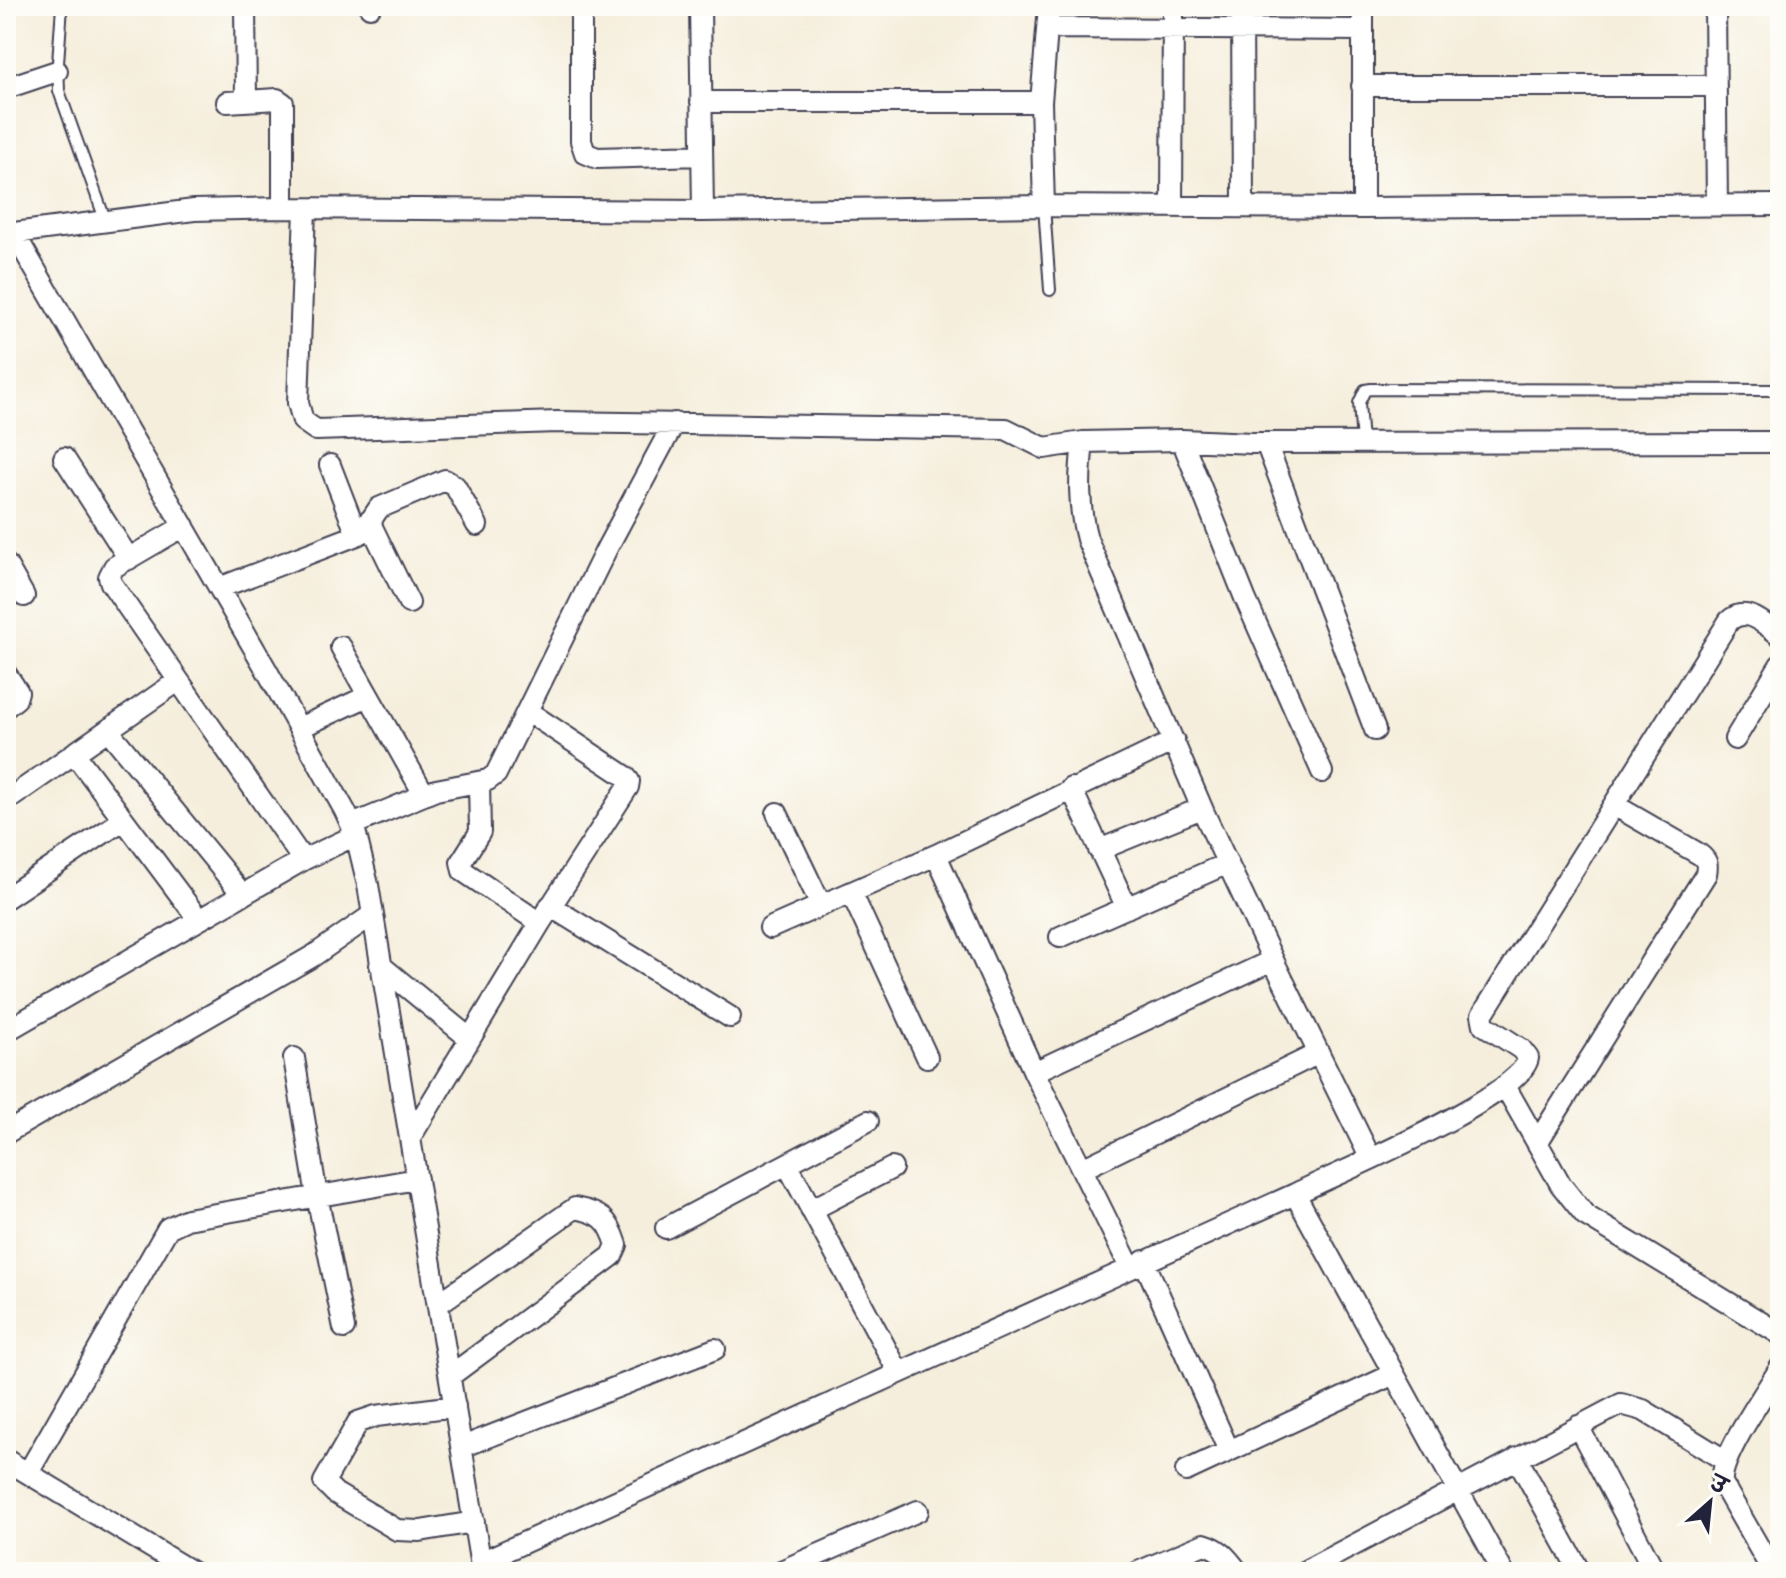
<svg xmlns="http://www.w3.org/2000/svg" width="1786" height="1578" font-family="'Indie Flower','Playpen Sans Deva',sans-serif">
  <rect width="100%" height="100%" fill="#fdfcf7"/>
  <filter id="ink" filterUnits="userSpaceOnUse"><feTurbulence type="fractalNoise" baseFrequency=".0125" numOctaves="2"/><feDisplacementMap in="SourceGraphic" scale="16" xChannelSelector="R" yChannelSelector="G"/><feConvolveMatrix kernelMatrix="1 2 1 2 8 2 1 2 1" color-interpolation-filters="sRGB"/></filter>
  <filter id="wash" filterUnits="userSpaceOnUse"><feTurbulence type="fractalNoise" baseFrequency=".006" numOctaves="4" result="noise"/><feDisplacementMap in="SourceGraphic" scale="32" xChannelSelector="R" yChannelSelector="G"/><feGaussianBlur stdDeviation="1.8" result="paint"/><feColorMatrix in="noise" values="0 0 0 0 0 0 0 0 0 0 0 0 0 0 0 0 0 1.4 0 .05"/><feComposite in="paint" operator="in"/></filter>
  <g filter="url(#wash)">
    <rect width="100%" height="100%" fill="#f5eedc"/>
  </g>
  <g filter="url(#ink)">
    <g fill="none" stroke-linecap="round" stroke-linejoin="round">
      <g stroke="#424153" stroke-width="14">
        <path id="lane" d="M62 6 58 63 59 91 106 222
          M1044 206 1050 290
          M1362 443 1359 403 1365 390 1371 389 1780 390"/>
      </g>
      <g stroke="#424153" stroke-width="24">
        <path id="street" d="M245 6 246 101
          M370 6V7
          M581 6V141L585 153 597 158 702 155
          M700 6 703 211
          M1242 6 1243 207
          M1363 6V208
          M1715 6 1717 205
          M1049 28 1362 30
          M1362 86H1716
          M6 88 57 71
          M227 102 277 99 283 103V208
          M701 102H1041
          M1044 206 1363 208 1780 205
          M1172 207 1173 6
          M305 209 298 403 303 421 316 430 557 422 1006 429 1044 448 1083 442 1182 440 1253 443 1780 442
          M1182 440 1245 598 1322 772
          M1083 442C1079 476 1078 506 1087 539L1204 813 1273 960 1370 1157
          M1266 443 1375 730
          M64 458 129 559
          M330 465 357 535
          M369 521 409 603
          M184 526 114 567 109 577 111 583 303 860
          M6 564 24 596
          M219 588 357 535 363 532 379 508 445 480 455 486 477 525
          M341 647 424 794
          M6 674 18 692 16 699 6 707
          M299 728 368 696
          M108 730 243 895
          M1735 739 1780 665
          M74 753 199 920
          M479 783 480 832 461 862 463 871 540 923
          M1071 788 1127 908
          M6 801 178 681
          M777 813 821 905
          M352 825 436 790 488 780 496 774 607 548 674 423
          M1099 850 1202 808
          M936 855 1034 1072 1130 1267
          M851 892 927 1057
          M6 898 123 820
          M550 906 730 1017
          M770 928 936 855 1174 741
          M1060 937 1228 863
          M380 965 469 1038
          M6 1031 303 860 356 835
          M294 1058 317 1196 344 1328
          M1034 1072 1273 960
          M1505 1086 1561 1185 1585 1215 1780 1334
          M6 1133 313 956 372 915
          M410 1138 540 923 628 787 629 781 625 776 527 711
          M1537 1143 1706 874C1708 864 1707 860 1699 854L1614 805
          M787 1164 899 1373
          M1082 1169 1319 1053
          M1295 1194 1503 1572
          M811 1210 892 1168
          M666 1228 868 1121
          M1144 1261 1229 1451
          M438 1304 575 1208C601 1213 609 1219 617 1245L612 1256 450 1376
          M455 1406 376 1416 358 1422 324 1482 335 1493 397 1530 420 1531 474 1522
          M1578 1426 1655 1572
          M462 1447 715 1349
          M1517 1458 1580 1572
          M6 1460 192 1572
          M1186 1471 1394 1374
          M28 1473 168 1228 187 1219 417 1179
          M481 1562 1295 1194C1335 1174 1522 1097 1528 1058L1521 1049 1484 1025 1482 1015 1729 621C1746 605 1764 624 1780 635
          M482 1572 368 885 356 835 345 811 266 669 14 233 194 210 283 208 703 211 1044 206 1041 102 1049 6
          M779 1572 918 1511
          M1138 1572 1204 1544C1221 1549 1228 1559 1238 1572
          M1303 1572 1621 1404 1643 1410 1726 1461
          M1773 1572 1722 1483C1719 1458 1766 1392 1780 1368"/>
      </g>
      <use href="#lane" stroke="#fff" stroke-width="10"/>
      <use href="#street" stroke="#fff" stroke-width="20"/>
    </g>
  </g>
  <rect width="1786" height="1578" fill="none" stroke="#fdfcf7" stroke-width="32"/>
  <g transform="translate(1710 1502) rotate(27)" stroke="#fdfcf7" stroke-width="6" paint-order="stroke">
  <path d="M0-6L14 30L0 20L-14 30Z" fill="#22223b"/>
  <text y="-12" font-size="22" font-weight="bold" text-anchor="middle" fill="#22223b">उ</text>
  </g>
</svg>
